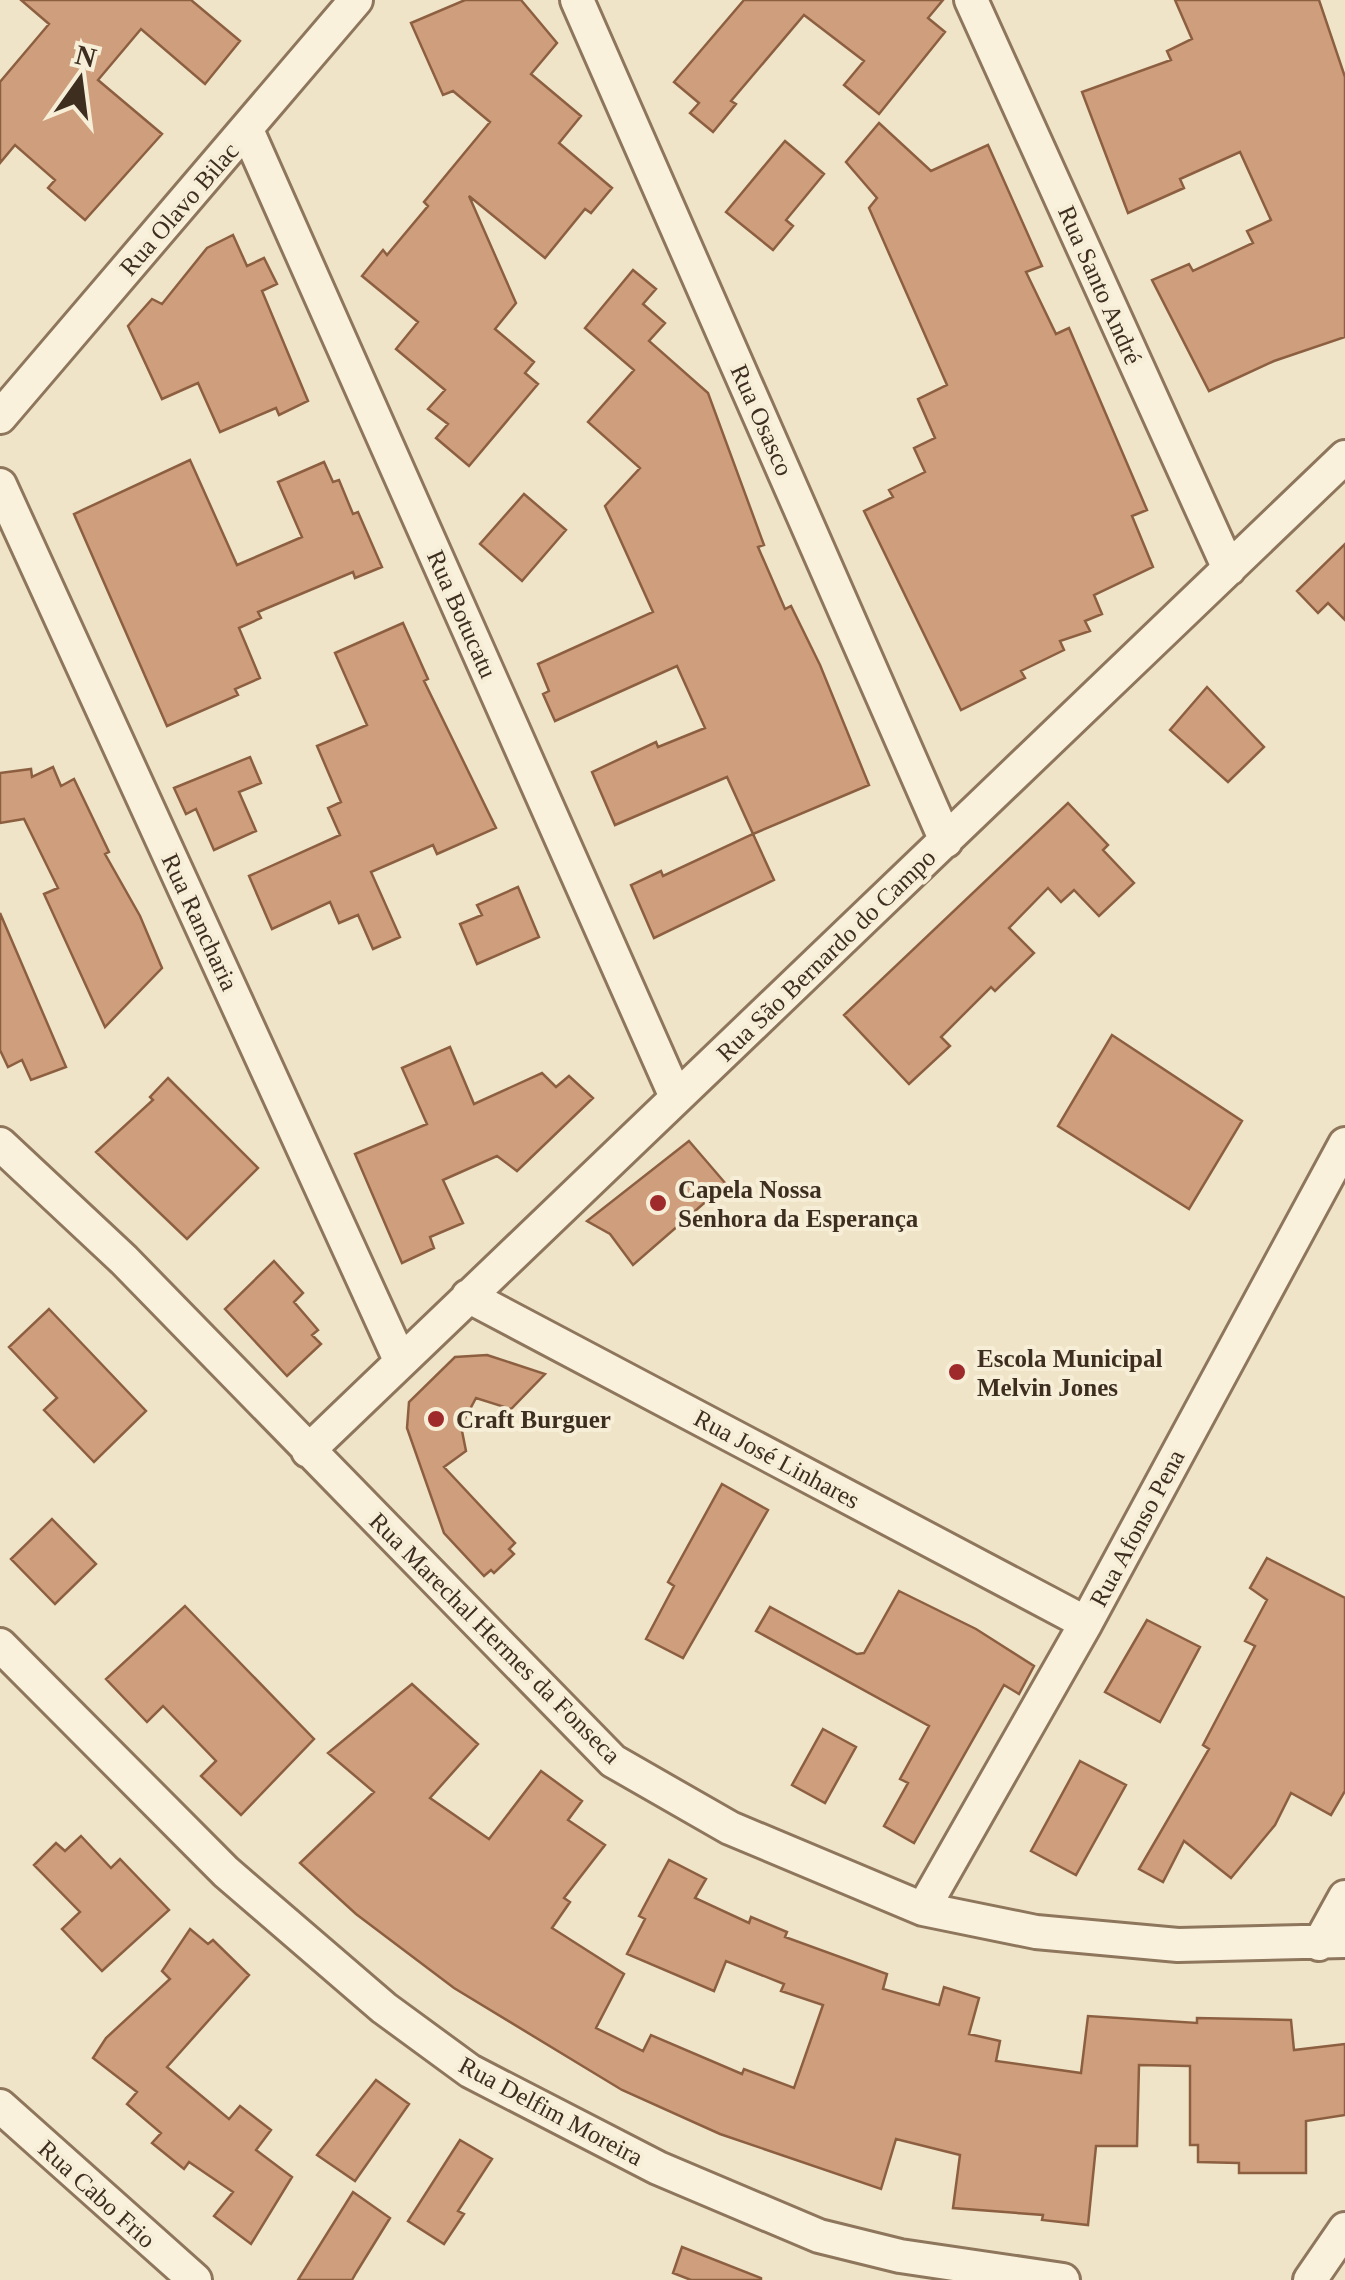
<svg xmlns="http://www.w3.org/2000/svg" width="1345" height="2280" font-family="'Times New Roman',serif">
  <rect width="100%" height="100%" fill="#f0e4c8"/>
  <path fill="#cf9f7d" stroke="#8d5f41" stroke-width="2.5" d="M21 0H191L240 41 205 84 141 29 98 80 162 134 85 220 48 188 55 180 15 145 0 163V82L49 24Z
    M465 0H521L557 43 531 74 581 116 559 143 612 188 591 213 585 209 545 258 469 196 516 303 495 329 534 362 525 373 538 384 469 466 436 438 448 424 428 409 445 390 396 349 418 322 362 276 383 250 387 255 428 206 424 202 490 122 453 91 443 95 411 23Z
    M744 0H943L928 18 945 32 879 114 844 85 864 61 804 15 731 101 736 104 713 132 690 113 699 103 674 82Z
    M1175 0H1319L1345 77V337L1274 361 1209 391 1152 280 1189 264 1193 271 1253 243 1247 231 1271 220 1240 152 1180 179 1184 188 1128 213 1082 92 1171 60 1167 51 1192 39Z
    M879 123 931 171 988 145 1042 266 1026 272 1056 334 1069 328 1147 510 1132 516 1153 567 1094 595 1102 614 1085 621 1090 631 1060 641 1064 650 1021 671 1025 678 961 710 864 511 893 497 889 490 925 472 914 448 935 438 918 399 947 385 869 208 877 198 846 162Z
    M785 141 824 174 786 220 793 226 773 250 726 212Z
    M233 235 247 266 264 258 277 284 262 291 308 401 279 415 276 408 220 432 198 383 162 399 128 326 152 299 162 304 207 248Z
    M633 270 656 289 643 304 665 323 649 341 708 393 764 545 758 547 785 609 791 606 820 665 869 785 753 834 774 880 654 938 631 885 661 871 663 876 753 834 727 777 615 825 592 772 656 742 658 747 705 728 677 666 555 721 543 694 549 691 538 664 653 612 605 506 640 468 588 422 634 370 585 328Z
    M190 460 237 565 302 537 278 482 324 462 333 482 339 480 353 514 358 512 382 567 355 578 353 572 258 612 261 618 239 628 260 678 235 689 238 695 167 726 74 514Z
    M524 494 566 530 522 581 480 544Z
    M1345 544V620L1328 603 1318 613 1297 591Z
    M403 623 428 679 424 681 496 828 437 854 433 845 371 872 400 937 373 949 358 915 339 923 330 902 272 929 249 876 340 835 328 808 341 802 317 746 367 725 335 653Z
    M1207 687 1264 747 1228 782 1170 730Z
    M250 757 261 783 239 792 256 831 214 850 196 809 186 814 174 788Z
    M53 767 61 786 74 779 109 852 105 854 140 916 162 968 105 1027 44 894 58 888 24 819 0 823V773L31 769 32 777Z
    M1068 803 1108 845 1103 850 1134 883 1099 916 1074 890 1061 902 1048 888 1009 928 1034 953 995 991 991 987 941 1037 950 1046 909 1084 844 1015Z
    M518 887 539 937 477 964 460 924 482 915 477 905Z
    M0 913 66 1067 31 1080 22 1060 8 1067 0 1050Z
    M1112 1035 1242 1121 1189 1209 1058 1126Z
    M450 1047 474 1104 542 1073 556 1087 569 1076 593 1098 517 1171 497 1156 443 1180 463 1223 430 1237 434 1248 402 1263 355 1154 427 1124 402 1068Z
    M168 1078 258 1168 187 1239 96 1152 153 1100 150 1097Z
    M689 1141 726 1184 633 1265 610 1234 587 1221Z
    M274 1261 303 1293 294 1302 318 1330 312 1335 321 1344 287 1376 225 1309Z
    M49 1309 146 1411 94 1462 44 1410 57 1398 9 1347Z
    M487 1355 545 1374 511 1409 476 1398 461 1426 466 1451 444 1467 515 1543 509 1549 514 1554 494 1573 491 1570 484 1576 444 1533 407 1428 409 1402 455 1357Z
    M722 1484 768 1510 683 1658 646 1639 674 1586 668 1582Z
    M52 1519 96 1564 55 1604 11 1559Z
    M1267 1558 1345 1598V1791L1331 1815 1291 1793 1275 1825 1231 1878 1184 1841 1163 1882 1139 1869 1209 1749 1203 1745 1255 1646 1245 1641 1267 1600 1250 1588Z
    M899 1591 976 1629 1034 1666 1019 1694 1004 1685 914 1843 884 1826 908 1783 900 1779 929 1726 756 1631 770 1607 857 1654 864 1653Z
    M185 1606 314 1739 241 1815 201 1776 216 1761 163 1706 147 1722 106 1679Z
    M1147 1620 1200 1647 1160 1722 1105 1692Z
    M412 1684 478 1744 430 1798 489 1839 541 1771 582 1801 568 1820 605 1845 564 1898 570 1902 552 1928 624 1974 596 2028 643 2051 651 2035 742 2074 744 2069 794 2088 823 2005 781 1991 784 1984 726 1961 714 1991 627 1954 645 1919 639 1916 669 1860 706 1879 695 1898 749 1923 751 1917 787 1932 785 1937 887 1974 883 1989 939 2005 944 1987 979 1998 969 2034 1000 2041 996 2061 1081 2073 1088 2016 1197 2023V2018L1291 2020 1294 2050 1345 2044V2115L1306 2121V2173H1239V2163L1198 2162V2145H1190V2066L1139 2065 1137 2146H1096L1088 2225 1042 2220 1043 2215 953 2208 960 2155 896 2139 881 2189 720 2134 622 2090 454 1988 356 1914 300 1863 374 1792 328 1753Z
    M823 1729 856 1747 825 1803 792 1785Z
    M1080 1761 1126 1785 1076 1875 1031 1851Z
    M81 1836 111 1868 120 1859 169 1910 102 1971 62 1929 80 1912 34 1865 56 1843 65 1851Z
    M190 1929 208 1944 213 1940 249 1975 167 2067 229 2119 240 2106 271 2130 256 2150 292 2177 251 2244 214 2216 233 2192 189 2162 184 2169 152 2143 161 2133 127 2104 137 2092 93 2058 106 2038 170 1979 162 1971Z
    M376 2080 409 2104 355 2181 317 2155Z
    M460 2140 492 2159 458 2211 464 2214 444 2244 408 2221Z
    M353 2192 390 2218 356 2273 352 2280H298Z
    M682 2247 761 2278V2280H691L673 2273Z"/>
  <g fill="none" stroke-linecap="round" stroke-linejoin="round">
    <g stroke="#8d765c" stroke-width="38">
      <path id="minor" d="M577 0 946 841
        M971 0 1229 569
        M247 130 676 1097
        M0 417 356 0
        M0 485 400 1360
        M0 1144 124 1260 613 1761 730 1828 923 1909 1036 1932 1178 1945 1345 1941
        M468 1296 1086 1623
        M308 1451 1345 457
        M0 1645 226 1872 384 2008 470 2071 658 2168 819 2236 900 2256 1063 2280
        M923 1909 1086 1623 1345 1144
        M1319 1944 1345 1897
        M0 2106 195 2280
        M1310 2280 1345 2229"/>
    </g>
    <use href="#minor" stroke="#faf1dc" stroke-width="32"/>
  </g>
  <g fill="#9e2a2b" stroke="#f7eed8" stroke-width="4">
    <circle cx="658" cy="1203" r="10"/>
    <circle cx="957" cy="1372" r="10"/>
    <circle cx="436" cy="1419" r="10"/>
  </g>
  <g text-anchor="middle" dominant-baseline="central" stroke-width="8" stroke-linejoin="round" paint-order="stroke">
    <g font-size="25" fill="#3d2e20" stroke="#f7eed8">
      <text transform="translate(179 209) rotate(-49)">Rua Olavo Bilac</text>
      <text transform="translate(1100 285) rotate(66)">Rua Santo André</text>
      <text transform="translate(762 420) rotate(66)">Rua Osasco</text>
      <text transform="translate(462 614) rotate(66)">Rua Botucatu</text>
      <text transform="translate(200 922) rotate(65)">Rua Rancharia</text>
      <text transform="translate(826 955) rotate(-44)">Rua São Bernardo do Campo</text>
      <text transform="translate(777 1459) rotate(28)">Rua José Linhares</text>
      <text transform="translate(1137 1528) rotate(-62)">Rua Afonso Pena</text>
      <text transform="translate(495 1638) rotate(45)">Rua Marechal Hermes da Fonseca</text>
      <text transform="translate(551 2111) rotate(28)">Rua Delfim Moreira</text>
      <text transform="translate(97 2194) rotate(42)">Rua Cabo Frio</text>
    </g>
    <g font-size="25" font-weight="bold" fill="#3d2e20" stroke="#f7eed8" text-anchor="start">
      <text x="678" y="1189">Capela Nossa<tspan x="678" dy="29">Senhora da Esperança</tspan></text>
      <text x="977" y="1358">Escola Municipal<tspan x="977" dy="29">Melvin Jones</tspan></text>
      <text x="456" y="1419">Craft Burguer</text>
    </g>
  </g>
  <g transform="translate(80 80) rotate(14)" stroke="#f7eed8" stroke-width="8" paint-order="stroke">
  <path d="M0-8L18 38L0 25L-18 38Z" fill="#3d2e20"/>
  <text y="-15" font-size="28" font-weight="bold" text-anchor="middle" fill="#3d2e20">N</text>
  </g>
</svg>
